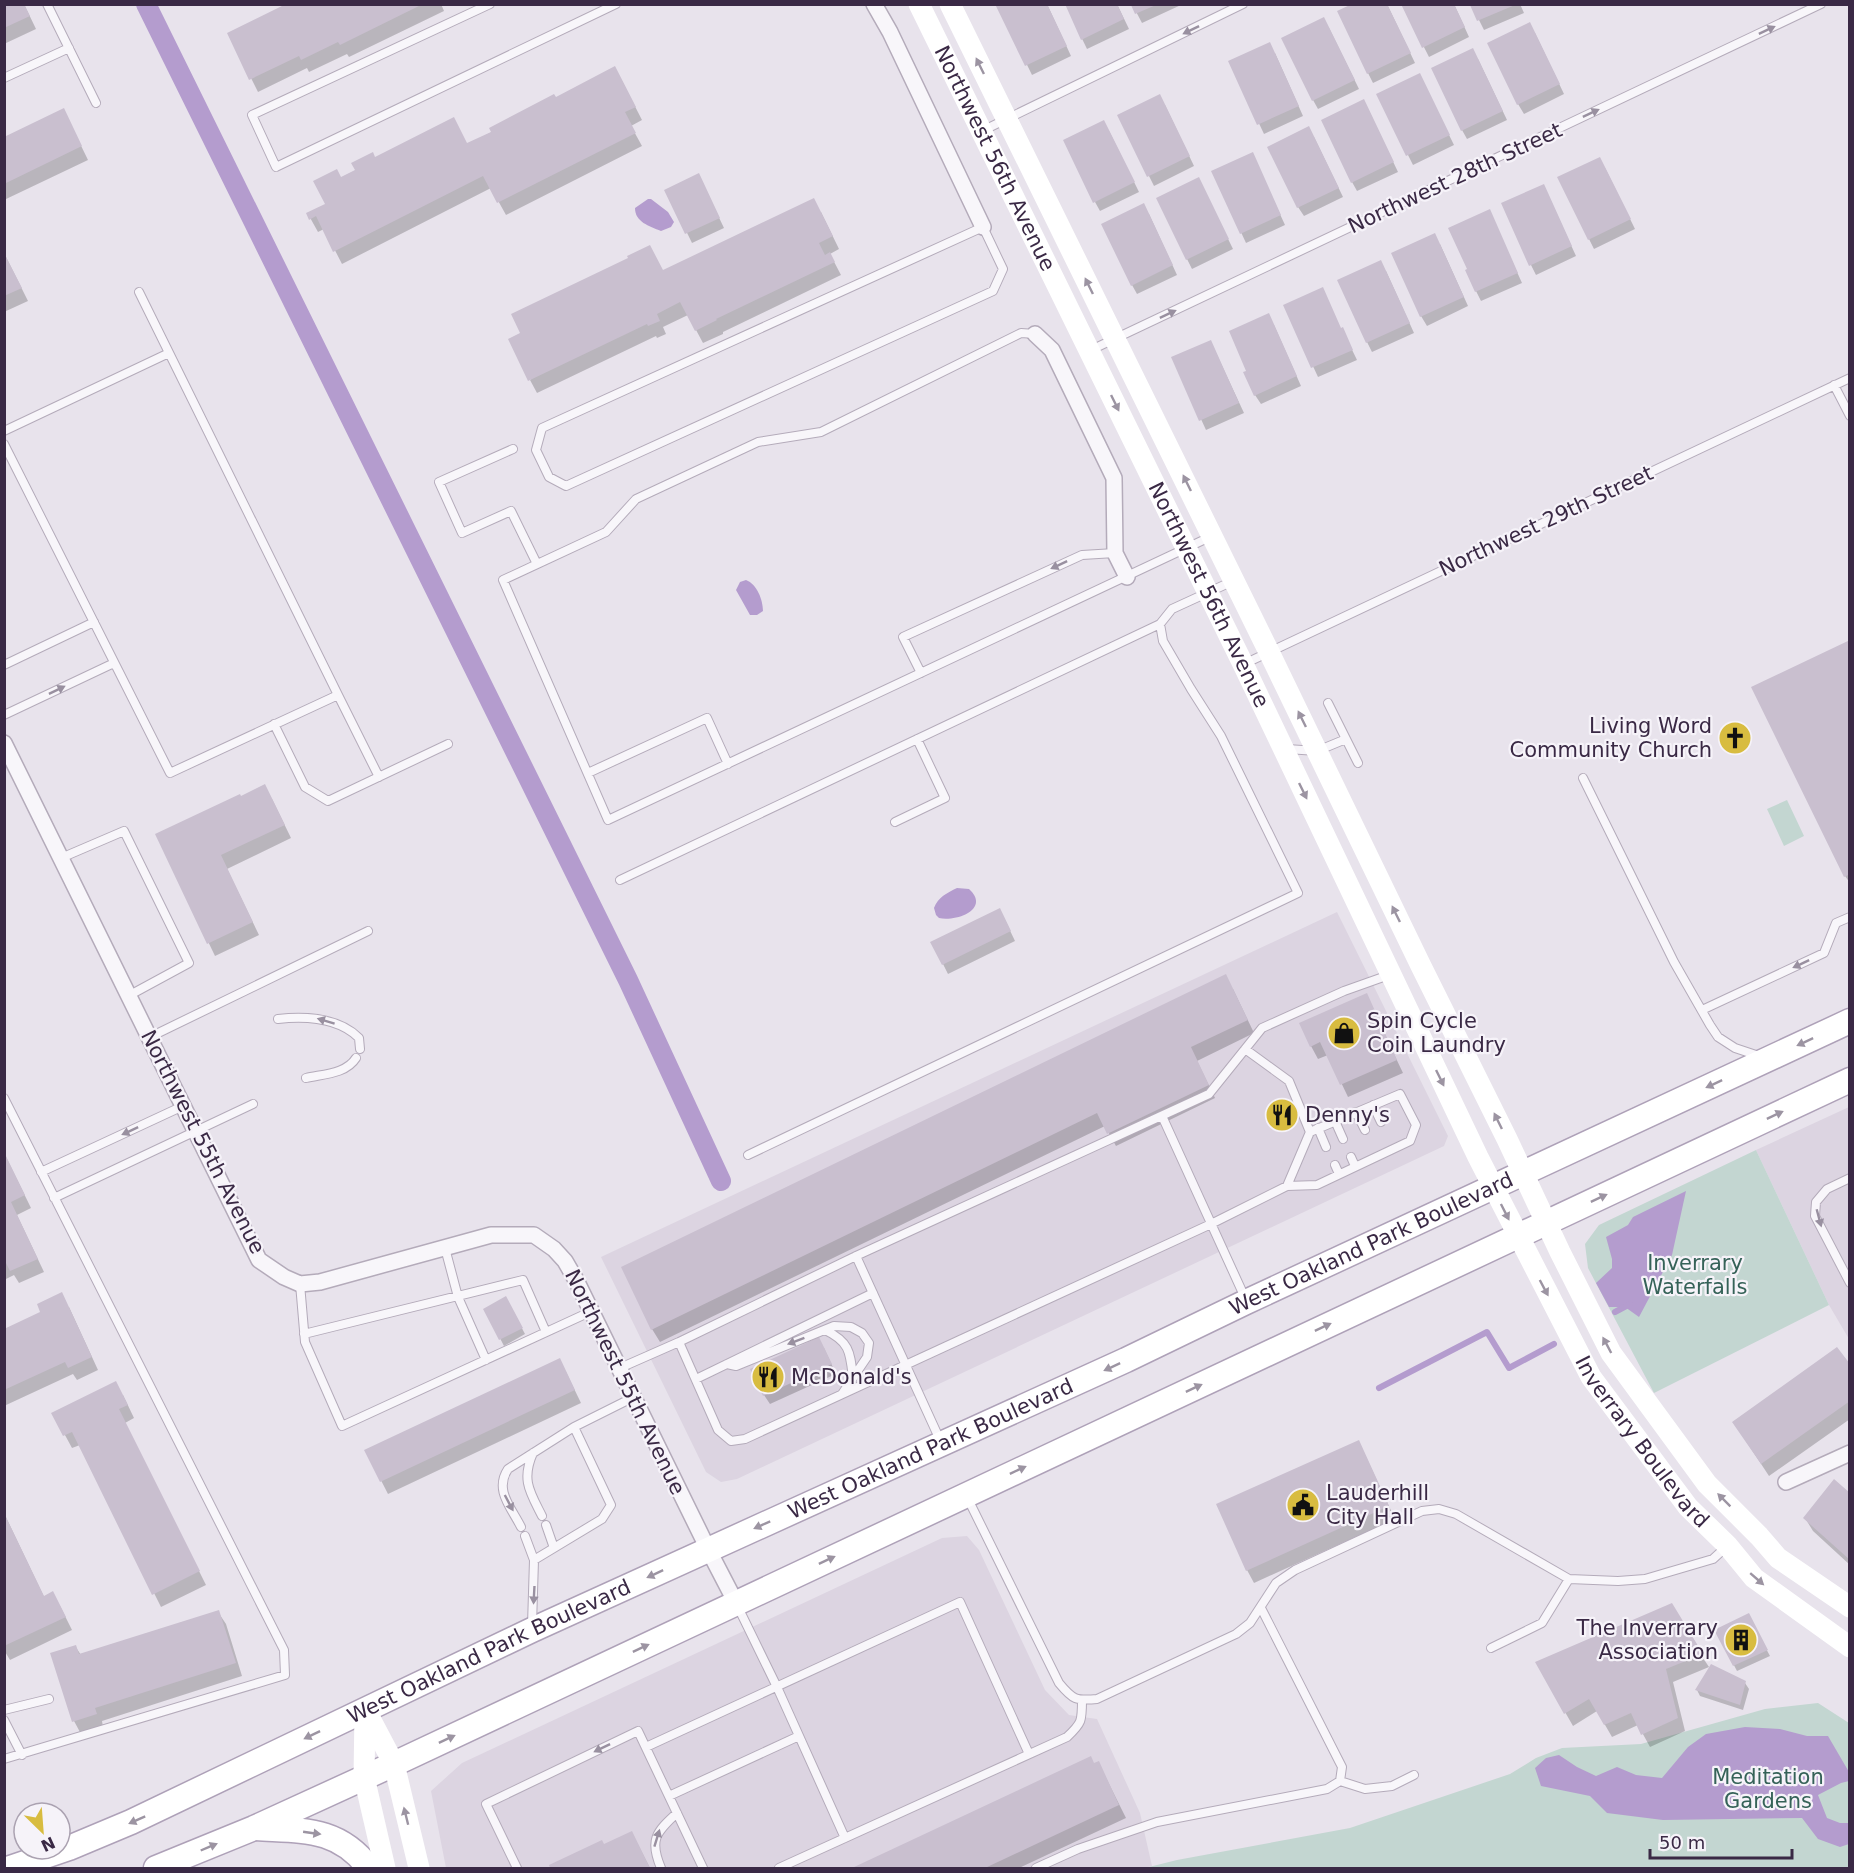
<svg xmlns="http://www.w3.org/2000/svg" width="1854" height="1873" font-family="'DejaVu Sans',sans-serif">
  <rect width="100%" height="100%" fill="#e8e3ec"/>
  <path fill="#dcd4e1" d="M1337 912 1448 1136 1444 1146 737 1479 721 1482 706 1472 601 1257Z
    M1849 1107V1339L1829 1305 1756 1150Z
    M967 1536 979 1550 1045 1690 1069 1715 1097 1719 1140 1813 1152 1866 1145 1868H446L431 1791 462 1763 942 1538Z"/>
  <path fill="#c3d6d1" d="M1787 800 1804 836 1784 846 1767 809Z
    M1756 1150 1829 1305 1654 1393 1588 1268 1585 1244 1599 1225Z
    M1818 1703 1849 1723V1868H1145L1177 1860 1350 1828 1510 1774 1536 1758 1562 1748 1641 1744 1765 1709Z"/>
  <path fill="#b49cce" d="M648 199H651L668 212 674 222 671 227 661 231C649 226 635 222 635 208Z
    M746 580C757 584 763 600 763 611L757 615H750L736 590 740 582Z
    M957 888 969 889C991 909 956 922 939 918L936 915 934 908C938 897 947 893 957 888Z
    M1686 1191 1672 1255 1639 1317 1625 1307H1609L1596 1283 1612 1268V1259L1606 1237 1628 1225 1633 1217Z
    M1745 1727 1780 1729 1807 1736H1828L1849 1772V1781L1841 1783 1818 1795 1827 1818 1840 1823H1849V1844L1840 1847 1818 1839 1802 1818 1663 1820 1607 1813 1590 1796 1541 1786 1535 1768 1546 1758 1559 1755 1577 1767 1596 1776 1617 1767 1636 1775 1662 1778 1688 1747 1706 1734Z"/>
  <path fill="#0003" d="M4 4H24L36 29 4 44Z
    M290 4H441L444 11 349 57 347 54 309 72 307 68 258 92 229 34Z
    M997 4H1047L1071 56 1032 75Z
    M1117 4 1129 29 1087 49 1072 18Z
    M1132 4H1181V5L1142 23Z
    M1387 4 1415 63 1373 83 1368 73Z
    M1402 4H1454L1469 37 1429 57Z
    M1471 4H1520L1524 13 1484 30Z
    M1329 28 1359 89 1318 109 1313 100Z
    M1535 33 1564 94 1524 114 1518 104Z
    M1275 53 1303 116 1264 134 1230 62Z
    M1478 59 1507 120 1467 139 1462 130Z
    M622 81 642 120 631 126 642 146 506 215 491 188 342 264 324 229 318 232 308 214 327 204 341 179 375 159 467 145 555 99Z
    M1424 84 1454 145 1413 165 1378 95Z
    M1165 105 1194 166 1154 186 1119 116Z
    M1369 111 1398 172 1357 191 1352 182Z
    M70 123 88 160 4 200V139Z
    M1109 131 1139 192 1100 211 1095 202Z
    M1314 137 1343 197 1304 216 1298 207Z
    M1257 164 1285 225 1246 243 1213 172Z
    M1605 168 1635 229 1594 249 1589 239Z
    M703 184 724 228 692 243 666 190Z
    M1544 186 1576 256 1536 275 1531 265Z
    M1203 188 1233 249 1192 269 1187 259Z
    M821 212 839 249 830 254 841 275 723 332V334L703 343 688 315 663 327 666 334 657 338 656 336 537 393 530 380 663 272Z
    M1149 214 1177 275 1137 294 1132 285Z
    M1494 221 1522 283 1481 301 1476 291Z
    M1440 244 1468 306 1427 326 1421 316Z
    M4 253 28 301 4 312Z
    M1386 271 1414 333 1372 352 1367 342Z
    M1285 306 1342 329 1357 360 1318 377Z
    M1274 325 1301 386 1261 404 1255 395Z
    M1211 342 1244 413 1206 430 1173 358Z
    M1850 641V883L1845 876Z
    M241 798 272 799 291 838 227 869 259 935 215 956 157 835Z
    M1005 920 1015 941 948 974 943 964Z
    M1233 989 1254 1033 1197 1061 1215 1098 1116 1146 1105 1126 660 1342 652 1329Z
    M1366 995 1403 1073 1348 1097 1328 1055 1318 1059 1311 1046Z
    M4 1153 31 1208 17 1215 44 1272 19 1283 14 1275 4 1280Z
    M506 1298 525 1334 504 1346 485 1309Z
    M69 1307 98 1370 77 1380 73 1374 4 1406V1331Z
    M824 1348 836 1374 770 1404 764 1395Z
    M1850 1367V1419L1769 1476 1742 1435Z
    M566 1372 581 1403 388 1494 366 1451Z
    M123 1395 134 1418 125 1423 206 1585 161 1607 80 1445 72 1448 53 1413Z
    M1359 1442 1395 1519 1254 1583 1247 1570Z
    M1850 1495V1565L1813 1531 1805 1518Z
    M4 1513 44 1597 60 1606 72 1630 10 1660 4 1650Z
    M218 1612 226 1624 242 1676 102 1721 103 1727 81 1734 74 1721 75 1646 81 1655Z
    M1748 1615 1770 1656 1737 1671 1716 1631Z
    M1701 1655 1709 1667 1673 1682 1685 1731 1650 1747 1638 1725 1612 1737 1597 1711 1573 1726 1537 1663Z
    M1745 1683 1749 1689 1743 1710 1700 1696 1697 1690Z
    M1090 1758 1094 1765 1105 1776 1126 1818 1019 1868H856Z
    M632 1833 650 1868H552L551 1866 604 1846Z"/>
  <g fill="none" stroke-linecap="round" stroke-linejoin="round">
    <path stroke="#b49cce" stroke-width="6" d="M1615 1312 1630 1304
      M1379 1388 1487 1332 1509 1368 1554 1344"/>
    <path stroke="#b49cce" stroke-width="20" d="M146 4 628 980 721 1181"/>
  </g>
  <path fill="#c9bfcf" d="M4 4H24L30 16 4 28Z
    M286 4H423L340 45 338 42 301 60 299 56 249 80 227 33Z
    M995 4H1047L1067 46 1025 66Z
    M1065 4H1117L1124 19 1081 40Z
    M1352 4H1387L1411 53 1367 74 1337 11Z
    M1401 4H1454L1465 27 1422 48Z
    M1131 5H1156L1135 14Z
    M1470 5H1515L1477 21Z
    M1324 17 1355 80 1312 101 1281 38Z
    M1530 22 1560 84 1517 105 1487 43Z
    M1270 42 1299 106 1257 125 1228 61Z
    M1473 48 1503 111 1461 131 1431 68Z
    M615 66 636 107 625 112 636 133 497 203 483 176 333 252 316 216 309 220 306 213 325 204 313 181 337 169 341 177 355 170 351 163 373 152 375 157 454 117 467 143 491 132 489 128 554 94 556 97Z
    M1420 73 1450 135 1406 156 1376 94Z
    M1160 94 1190 156 1147 177 1117 115Z
    M1364 99 1394 162 1351 183 1321 120Z
    M64 108 82 146 4 184V137Z
    M1104 120 1135 182 1093 203 1063 140Z
    M1309 126 1339 188 1297 208 1267 147Z
    M1253 152 1281 215 1240 234 1211 171Z
    M1600 157 1631 219 1588 240 1557 177Z
    M699 173 720 218 685 234 664 190Z
    M1199 177 1229 239 1186 260 1156 198Z
    M1544 184 1572 246 1529 266 1501 203Z
    M814 198 833 236 819 243 825 255 830 252 835 262 716 319 717 320 695 331 680 302 657 314 660 321 648 326 647 324 528 381 508 339 520 333 511 314 628 258 627 256 650 245 663 270Z
    M1144 203 1173 265 1131 286 1101 224Z
    M1490 209 1518 273 1475 292 1465 270 1467 269 1448 228Z
    M1435 233 1464 297 1420 317 1391 253Z
    M4 253 22 288 4 296Z
    M1381 260 1410 323 1366 343 1337 280Z
    M1323 287 1341 328 1343 327 1353 350 1311 368 1283 305Z
    M1269 313 1297 376 1254 396 1243 372 1246 371 1229 331Z
    M1211 340 1239 403 1199 421 1171 357Z
    M1850 640V874L1844 877 1751 687Z
    M265 784 285 825 221 855 253 922 207 944 155 834 240 794 241 796Z
    M1000 908 1011 931 942 965 930 942Z
    M1226 974 1248 1020 1191 1047 1209 1085 1107 1134 1097 1113 651 1330 621 1267Z
    M1367 993 1397 1060 1340 1085 1320 1042 1310 1047 1299 1023Z
    M4 1152 25 1195 11 1202 38 1259 10 1271 6 1263H4Z
    M62 1292 92 1357 68 1368 65 1362 4 1390V1329L40 1312 37 1304Z
    M506 1296 523 1328 499 1340 483 1309Z
    M819 1337 832 1364 763 1396 750 1369Z
    M1837 1347 1850 1364V1401L1761 1464 1732 1422Z
    M560 1358 575 1390 380 1482 364 1450Z
    M116 1381 128 1405 119 1409 200 1571 152 1595 72 1432 63 1436 51 1413Z
    M1359 1440 1389 1506 1246 1571 1216 1504Z
    M1834 1479 1850 1493V1560L1803 1518Z
    M4 1513 44 1596 53 1591 66 1617 4 1646Z
    M1672 1603 1703 1654 1666 1669 1678 1718 1641 1735 1631 1713 1604 1725 1589 1699 1564 1714 1535 1662Z
    M219 1610 236 1663 95 1708 97 1714 72 1722 50 1653 76 1645 79 1654Z
    M1749 1613 1768 1650 1733 1666 1714 1630Z
    M1711 1664 1746 1681 1740 1705 1695 1690Z
    M1091 1756 1094 1763 1099 1761 1119 1805 985 1868H852Z
    M632 1831 650 1868H550L549 1865 602 1840 604 1844Z"/>
  <g fill="none" stroke-linecap="round" stroke-linejoin="round">
    <g stroke="#b4abba" stroke-width="10">
      <path id="lane" d="M47 4 96 103
        M490 4 252 115 276 167 616 4
        M4 78 69 48
        M984 130 1243 4
        M983 227 1003 269 993 291 566 486 549 477 536 450 542 428Z
        M1035 334 1021 333 821 432 758 442 636 499 606 532 503 580 608 820 1212 536
        M1091 350 1821 4
        M1834 385 1850 416
        M4 431 169 353
        M4 444 170 773 338 695 139 292
        M513 449 439 482 462 533 511 511 537 564
        M1244 664 1850 378
        M4 665 94 622
        M921 673 903 637 1082 555 1115 553
        M338 695 379 777
        M1328 703 1358 763
        M4 715 114 663
        M274 724 305 787 328 801 448 744
        M1287 749 1317 751 1346 739
        M588 773 707 718 728 764
        M1583 778 1674 962 1710 1025 1718 1037 1735 1048 1759 1056
        M895 822 945 798 917 739
        M61 858 124 831 189 963 130 995
        M620 880 1160 624
        M1702 1010 1824 953 1836 923 1850 917
        M278 1019C306 1016 338 1017 359 1038L360 1049
        M150 1037 368 931
        M1245 1049 1289 1081 1310 1132
        M306 1078C323 1074 346 1074 356 1058
        M4 1098 284 1650 285 1675 4 1759
        M1373 1105 1381 1122
        M1356 1112 1365 1130
        M1162 1116 1246 1300
        M1335 1121 1343 1139
        M1318 1128 1326 1147
        M748 1155 1298 893 1221 736 1191 689 1163 641 1160 624 1172 609 1233 581
        M1351 1157 1355 1166
        M1335 1165 1339 1174
        M41 1172 183 1106
        M1850 1178 1827 1189 1816 1202 1815 1216 1850 1283
        M54 1198 253 1104
        M445 1248 458 1297 486 1360
        M856 1256 940 1440
        M300 1284 305 1342 342 1426 592 1311
        M825 1330C850 1342 850 1352 853 1378
        M304 1334 523 1280 546 1332
        M679 1342 718 1430 731 1441 745 1439 1211 1224 1287 1186 1317 1185 1410 1141 1416 1125 1400 1094 1310 1132 1287 1186
        M727 1364 736 1366 834 1326 851 1327 862 1333 869 1343 867 1357 842 1394
        M620 1368 679 1342 856 1256 1209 1094 1262 1028 1344 991 1389 975
        M696 1379 873 1293
        M533 1453C521 1480 530 1492 542 1516
        M968 1499 1059 1683C1073 1700 1076 1701 1097 1699L1236 1634 1250 1623 1276 1583 1295 1570 1422 1511 1439 1509 1456 1514 1569 1579 1618 1581 1645 1579 1713 1559 1726 1547
        M546 1525 554 1548
        M521 1527C511 1507 494 1490 508 1469L574 1427
        M525 1536 534 1560 532 1625
        M534 1560 602 1519 611 1505 574 1427 634 1397
        M737 1605 777 1687 845 1838
        M1491 1648 1542 1623 1569 1579
        M4 1710 49 1699
        M4 1720 22 1755
        M646 1747 960 1602 1029 1754
        M1340 1781 1365 1789 1392 1786 1414 1775
        M669 1796 799 1736
        M517 1868 486 1804 638 1731 703 1868
        M661 1868C649 1840 656 1832 677 1813
        M779 1868 1067 1737C1082 1723 1082 1721 1082 1700
        M1036 1868 1078 1849 1157 1822 1327 1789 1340 1781 1342 1767 1261 1608"/>
    </g>
    <g stroke="#b4abba" stroke-width="18">
      <path id="street" d="M874 4 890 32 983 227
        M1035 334 1052 350 1114 478 1115 553 1127 577
        M4 743 259 1260 284 1277 300 1284 320 1282 491 1235H534L554 1249 565 1261 576 1280 708 1549 736 1603
        M1786 1482 1850 1453"/>
    </g>
    <g stroke="#aea1b8" stroke-width="27">
      <g id="primary">
        <path d="M256 1828C302 1831 338 1827 369 1868"/>
        <path id="s2" d="M10 1868 69 1848 131 1822 532 1630 1126 1360 1246 1302 1850 1021"/>
        <path d="M156 1868 254 1828 394 1764 1850 1080"/>
      </g>
    </g>
    <use href="#lane" stroke="#f8f6fa" stroke-width="8"/>
    <use href="#street" stroke="#f8f6fa" stroke-width="15"/>
    <g stroke="#fff" stroke-width="21">
      <path id="s1" d="M919 4 1243 664 1478 1157 1591 1377 1688 1507 1727 1545 1754 1578 1850 1647"/>
      <path d="M950 4 1269 652 1421 966 1507 1139 1560 1252 1611 1353 1707 1484 1759 1536 1778 1558 1850 1607"/>
      <path d="M365 1709 394 1764 419 1868"/>
      <path d="M365 1712 364 1777 385 1868"/>
    </g>
    <use href="#primary" stroke="#fff" stroke-width="24"/>
  </g>
  <defs><path id="oneway-solid" d="M-6-.8H1V-3.2L6.5 0L1 3.2V.8H-6Z" transform="scale(1.5)"/></defs>
  <g fill="#9990a0">
    <use href="#oneway-solid" transform="translate(1191 30) rotate(154)"/>
    <use href="#oneway-solid" transform="translate(1767 30) rotate(-25)"/>
    <use href="#oneway-solid" transform="translate(1591 113) rotate(-25)"/>
    <use href="#oneway-solid" transform="translate(1168 314) rotate(-25)"/>
    <use href="#oneway-solid" transform="translate(1059 565) rotate(155)"/>
    <use href="#oneway-solid" transform="translate(57 690) rotate(-26)"/>
    <use href="#oneway-solid" transform="translate(1801 964) rotate(155)"/>
    <use href="#oneway-solid" transform="translate(326 1021) rotate(-163)"/>
    <use href="#oneway-solid" transform="translate(130 1131) rotate(155)"/>
    <use href="#oneway-solid" transform="translate(1819 1218) rotate(75)"/>
    <use href="#oneway-solid" transform="translate(796 1341) rotate(159)"/>
    <use href="#oneway-solid" transform="translate(509 1503) rotate(62)"/>
    <use href="#oneway-solid" transform="translate(534 1595) rotate(93)"/>
    <use href="#oneway-solid" transform="translate(602 1748) rotate(154)"/>
    <use href="#oneway-solid" transform="translate(657 1838) rotate(-73)"/>
  </g>
  <g fill="#9c94a2">
    <use href="#oneway-solid" transform="translate(980 66) rotate(-116)"/>
    <use href="#oneway-solid" transform="translate(1089 286) rotate(-116)"/>
    <use href="#oneway-solid" transform="translate(1115 403) rotate(64)"/>
    <use href="#oneway-solid" transform="translate(1187 483) rotate(-116)"/>
    <use href="#oneway-solid" transform="translate(1302 719) rotate(-116)"/>
    <use href="#oneway-solid" transform="translate(1303 791) rotate(64)"/>
    <use href="#oneway-solid" transform="translate(1396 914) rotate(-116)"/>
    <use href="#oneway-solid" transform="translate(1805 1042) rotate(155)"/>
    <use href="#oneway-solid" transform="translate(1440 1078) rotate(64)"/>
    <use href="#oneway-solid" transform="translate(1714 1084) rotate(155)"/>
    <use href="#oneway-solid" transform="translate(1775 1115) rotate(-25)"/>
    <use href="#oneway-solid" transform="translate(1498 1121) rotate(-116)"/>
    <use href="#oneway-solid" transform="translate(1599 1198) rotate(-25)"/>
    <use href="#oneway-solid" transform="translate(1505 1212) rotate(63)"/>
    <use href="#oneway-solid" transform="translate(1544 1288) rotate(62)"/>
    <use href="#oneway-solid" transform="translate(1323 1327) rotate(-25)"/>
    <use href="#oneway-solid" transform="translate(1607 1345) rotate(-118)"/>
    <use href="#oneway-solid" transform="translate(1112 1367) rotate(155)"/>
    <use href="#oneway-solid" transform="translate(1194 1388) rotate(-25)"/>
    <use href="#oneway-solid" transform="translate(1018 1470) rotate(-25)"/>
    <use href="#oneway-solid" transform="translate(1724 1500) rotate(-135)"/>
    <use href="#oneway-solid" transform="translate(762 1525) rotate(156)"/>
    <use href="#oneway-solid" transform="translate(827 1560) rotate(-25)"/>
    <use href="#oneway-solid" transform="translate(655 1574) rotate(155)"/>
    <use href="#oneway-solid" transform="translate(1757 1579) rotate(41)"/>
    <use href="#oneway-solid" transform="translate(641 1648) rotate(-25)"/>
    <use href="#oneway-solid" transform="translate(312 1735) rotate(154)"/>
    <use href="#oneway-solid" transform="translate(447 1739) rotate(-25)"/>
    <use href="#oneway-solid" transform="translate(406 1816) rotate(-104)"/>
    <use href="#oneway-solid" transform="translate(137 1820) rotate(156)"/>
    <use href="#oneway-solid" transform="translate(312 1833) rotate(8)"/>
    <use href="#oneway-solid" transform="translate(209 1847) rotate(-23)"/>
  </g>
  <defs>
    <g id="church-disc" transform="scale(1.725)"><circle r="9.5" fill="#d8bc40" stroke="#f6f3f9"/><path d="M-1.2-6h2.4v3.5h3.3v2.4h-3.3V6h-2.4V-.1h-3.3v-2.4h3.3Z" fill="#111"/></g>
    <g id="shop-disc" transform="scale(1.725)"><circle r="9.5" fill="#d8bc40" stroke="#f6f3f9"/><path d="M-5-2.5h2.3a2.7 3.5 0 0 1 5.4 0H5L5.5 6h-11ZM-1.5-2.5h3a1.5 2.3 0 0 0-3 0Z" fill="#111"/></g>
    <g id="restaurant-disc" transform="scale(1.725)"><circle r="9.5" fill="#d8bc40" stroke="#f6f3f9"/><path d="M-5-6h1v4h1v-4h1v4h1v-4h1v5L-1.5 .5V6h-2V.5L-5-1ZM5-6V6H3V1.5H1.5Q1.5-4 5-6Z" fill="#111"/></g>
    <g id="civic-disc" transform="scale(1.725)"><circle r="9.5" fill="#d8bc40" stroke="#f6f3f9"/><path d="M-.6-6.5H3V-4.5H.6V-3L4-1V1h2V6H-6V1h2V-1L-.6-3ZM-1.2 2.5V6h2.4V2.5Z" fill="#111"/></g>
    <g id="building-disc" transform="scale(1.725)"><circle r="9.5" fill="#d8bc40" stroke="#f6f3f9"/><path d="M-4-6H4V6H1V3H-1V6H-4ZM-2.5-4.3h1.7v1.8h-1.7ZM.8-4.3h1.7v1.8H.8ZM-2.5-1h1.7V.8h-1.7ZM.8-1h1.7V.8H.8Z" fill="#111"/></g>
  </defs>
  <g fill-rule="evenodd">
    <use href="#church-disc" x="1735" y="738"/>
    <use href="#shop-disc" x="1344" y="1033"/>
    <use href="#restaurant-disc" x="1282" y="1115"/>
    <use href="#restaurant-disc" x="768" y="1377"/>
    <use href="#civic-disc" x="1303" y="1505"/>
    <use href="#building-disc" x="1741" y="1640"/>
  </g>
  <g text-anchor="middle" dominant-baseline="central" stroke-width="4.5" stroke-linejoin="round" paint-order="stroke">
    <g font-size="21" fill="#3a2945" stroke="#f6f3f9">
      <text stroke="none"><textPath href="#s1" startOffset="172">Northwest 56th Avenue</textPath></text>
      <text transform="translate(1455 178) rotate(-25)">Northwest 28th Street</text>
      <text transform="translate(1546 521) rotate(-25)">Northwest 29th Street</text>
      <text stroke="none"><textPath href="#s1" startOffset="658">Northwest 56th Avenue</textPath></text>
      <text transform="translate(203 1142) rotate(63)">Northwest 55th Avenue</text>
      <text stroke="none"><textPath href="#s2" startOffset="1498">West Oakland Park Boulevard</textPath></text>
      <text transform="translate(625 1382) rotate(64)">Northwest 55th Avenue</text>
      <text stroke="none"><textPath href="#s1" startOffset="1611">Inverrary Boulevard</textPath></text>
      <text stroke="none"><textPath href="#s2" startOffset="1012">West Oakland Park Boulevard</textPath></text>
      <text stroke="none"><textPath href="#s2" startOffset="526">West Oakland Park Boulevard</textPath></text>
    </g>
    <g font-size="21" fill="#3a2945" stroke="#f6f3f9" text-anchor="start">
      <text x="1712" y="726" text-anchor="end">Living Word<tspan x="1712" dy="24">Community Church</tspan></text>
      <text x="1367" y="1021">Spin Cycle<tspan x="1367" dy="24">Coin Laundry</tspan></text>
      <text x="1305" y="1115">Denny's</text>
      <text x="791" y="1377">McDonald's</text>
      <text x="1326" y="1493">Lauderhill<tspan x="1326" dy="24">City Hall</tspan></text>
      <text x="1718" y="1628" text-anchor="end">The Inverrary<tspan x="1718" dy="24">Association</tspan></text>
    </g>
    <g font-size="21" fill="#356258" stroke="#f6f3f9">
      <text x="1695" y="1263">Inverrary<tspan x="1695" dy="24">Waterfalls</tspan></text>
      <text x="1768" y="1777">Meditation<tspan x="1768" dy="24">Gardens</tspan></text>
    </g>
  </g>
  <rect width="1854" height="1873" fill="none" stroke="#3a2945" stroke-width="12"/>
  <g transform="translate(42 1831) rotate(155)"><circle r="28" fill="#f6f3f9" stroke="#aba2b1" stroke-width="1.5"/>
  <path d="M0-4.5L10 22L0 15L-10 22Z" fill="#d8bc40"/>
  <text y="-9" font-size="16" font-weight="bold" text-anchor="middle" fill="#3a2945">N</text>
  </g>
  <path d="M1650 1849v9h142v-9" fill="none" stroke="#3a2945" stroke-width="3"/>
  <text x="1659" y="1849" font-size="18" fill="#3a2945" stroke="#f6f3f9" stroke-width="4.5" paint-order="stroke">50 m</text>
</svg>
